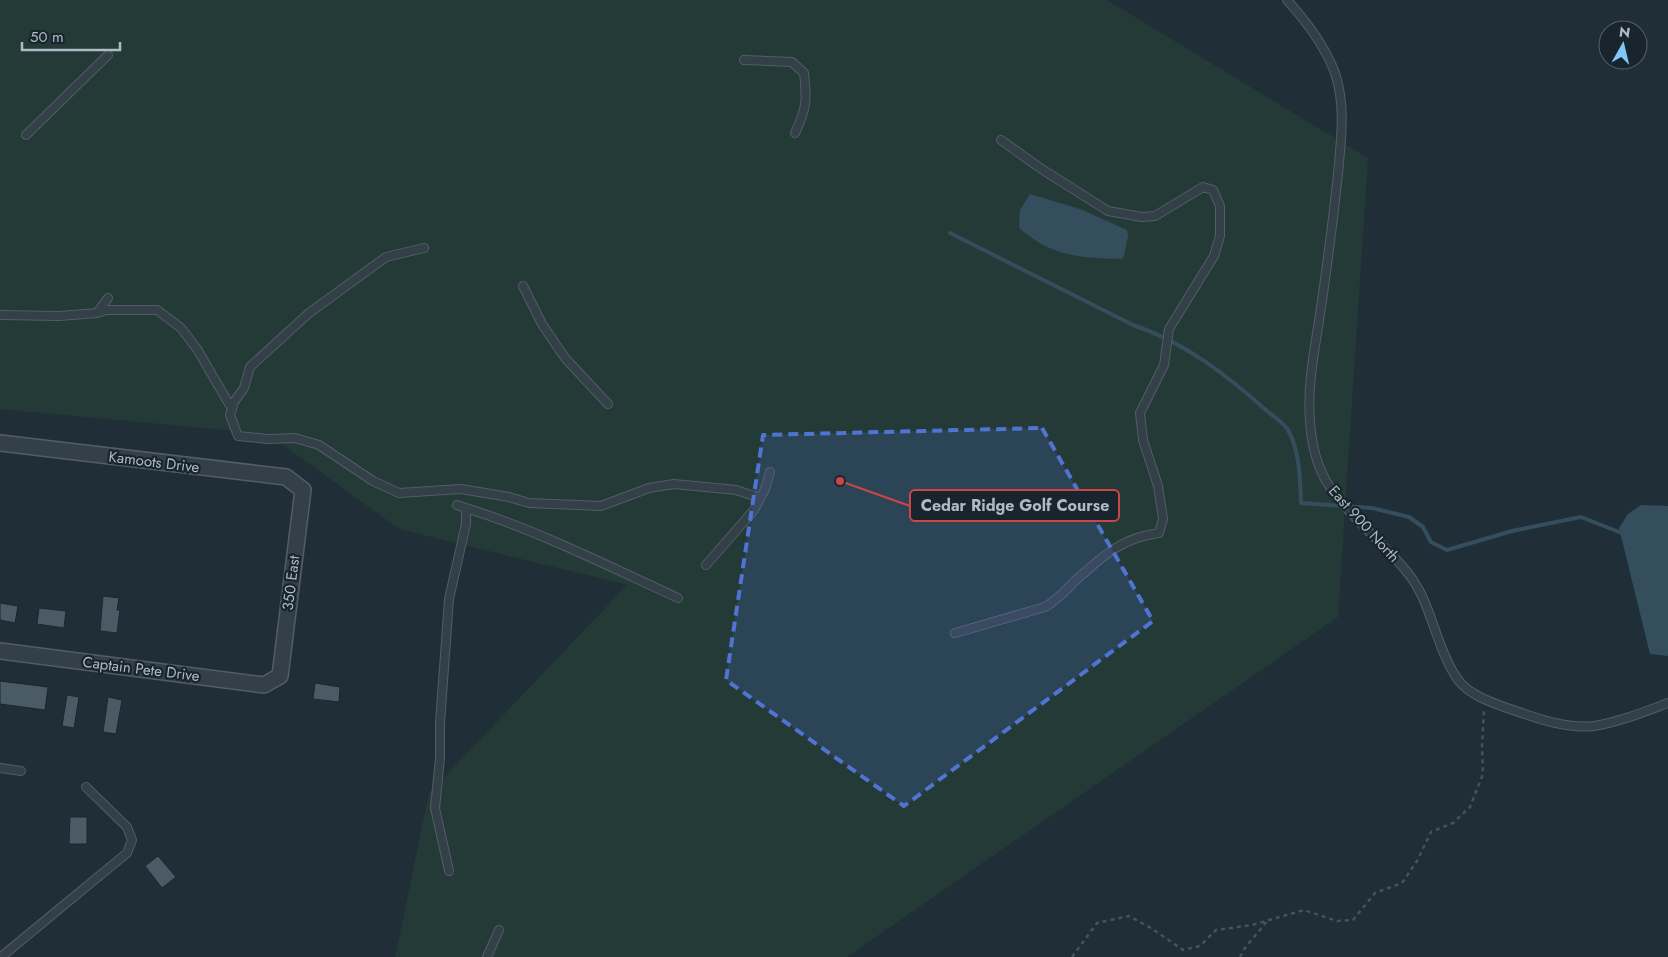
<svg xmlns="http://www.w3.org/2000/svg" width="1668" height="957" font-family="Jost,sans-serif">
  <rect width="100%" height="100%" fill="#202e37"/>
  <path fill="#233a37" d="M0 0H1107L1368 158 1338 617 847 957H395L429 793 627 585 399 529 268 434 0 409Z"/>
  <path fill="#344e5e" d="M1030 194 1080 209 1127 230 1128 237 1123 259C1081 258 1052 257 1019 228L1020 210Z
    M1641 505 1668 506V656L1650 654 1619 528 1628 514Z"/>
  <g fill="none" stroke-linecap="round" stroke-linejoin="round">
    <path stroke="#344e5e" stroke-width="4" d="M950 233 1133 325C1184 342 1227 375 1267 411 1274 417 1286 424 1289 432 1300 453 1300 480 1301 503L1372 508 1409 517 1423 527 1431 542 1447 550 1512 531 1581 517 1624 534"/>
  </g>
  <path fill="#4b5b66" stroke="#1b272e" d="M103 596 119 598 117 610H120L117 633 100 631Z
    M0 603 18 606 15 623 0 620Z
    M39 608 66 611 64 628 37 624Z
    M0 681 48 687 45 710 0 704Z
    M315 683 340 687 339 702 313 699Z
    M67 695 79 697 74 728 62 726Z
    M108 697 122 700 116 734 103 732Z
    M70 817H87V844H69Z
    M158 856 176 877 162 888 145 866Z"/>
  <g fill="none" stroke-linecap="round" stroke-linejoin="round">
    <g stroke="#515e65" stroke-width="10">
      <path id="lane" d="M1287 0C1306 21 1325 46 1335 73 1346 106 1341 140 1338 174 1333 221 1327 267 1320 314 1315 348 1307 385 1310 420 1311 440 1316 463 1326 481 1346 514 1382 541 1407 572 1431 601 1434 640 1453 672 1458 681 1464 688 1473 693 1485 701 1499 705 1513 710 1539 719 1566 729 1594 726 1619 722 1644 712 1668 703
        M744 60 792 62 804 73C807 99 807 108 795 133
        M26 135 108 55
        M424 248 386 257 309 313 250 367 244 388 234 402 230 415 238 436 268 439 295 438 319 445 373 481 399 493 461 489 509 497 529 503 601 506 649 488 674 484 736 490 760 498
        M523 286 542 324 565 358 608 404
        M97 313 106 310H157L181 328 197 349 232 409
        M0 315 59 316 97 313 108 298
        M466 508C539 531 608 566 678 598
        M706 565 754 510 765 489 770 472
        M955 633 1045 607C1057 600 1065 591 1074 582 1102 557 1120 538 1159 533L1163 519 1158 486 1143 440 1140 413 1164 365 1169 329 1214 256 1220 236V206L1213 190 1203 187 1155 216 1142 217 1108 211 1040 168 1001 140
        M0 768 21 771
        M449 871 435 808 440 758V723L449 599 466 524V508L457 505
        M1 957 127 853 132 840 127 827 86 787
        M487 957 499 930"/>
    </g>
    <g stroke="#515e65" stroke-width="18">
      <path id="street" d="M0 443 286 477 303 490 280 676 264 685 0 651"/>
    </g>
    <path stroke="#425654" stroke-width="2.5" stroke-dasharray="4 4" stroke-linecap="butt" d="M1072 957 1097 923 1129 916 1151 928 1183 950 1200 946 1216 930 1252 925 1304 910 1337 921 1353 920 1375 893 1402 883 1417 861 1431 832 1453 823 1470 807 1483 774 1482 746 1484 709
      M1240 957 1245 948 1268 920"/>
    <use href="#lane" stroke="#344047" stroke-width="8"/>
    <use href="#street" stroke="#344047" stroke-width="15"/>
  </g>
  <path fill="#5074d1" fill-opacity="0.2" stroke="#5074d1" stroke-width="4" stroke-dasharray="10 6" stroke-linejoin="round" d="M1042 428 1153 621 904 806 726 680 763 435Z"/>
  <g text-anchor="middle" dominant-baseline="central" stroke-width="4.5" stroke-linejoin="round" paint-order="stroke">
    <g font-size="15" fill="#aebbc4" stroke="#19252c">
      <text transform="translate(154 462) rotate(7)">Kamoots Drive</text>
      <text transform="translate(1364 524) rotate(48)">East 900 North</text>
      <text transform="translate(291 583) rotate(-83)">350 East</text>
      <text transform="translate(141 669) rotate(7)">Captain Pete Drive</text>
    </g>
  </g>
  <path fill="none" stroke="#ce4547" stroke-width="2" d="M840 481L910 506"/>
  <circle fill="#ce4547" stroke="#19252c" stroke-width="2" cx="840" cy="481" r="5"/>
  <rect fill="#19252c" stroke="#ce4547" stroke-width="2" x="910" y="490" width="209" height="31" rx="5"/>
  <g font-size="16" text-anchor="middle" font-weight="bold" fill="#aebbc4">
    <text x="1015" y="511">Cedar Ridge Golf Course</text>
  </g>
  <g transform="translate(1623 45) rotate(8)"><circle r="24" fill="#19252c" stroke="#556169"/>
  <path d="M0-4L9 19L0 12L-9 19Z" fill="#82c6f5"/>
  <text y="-8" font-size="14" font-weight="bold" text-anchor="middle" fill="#aebbc4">N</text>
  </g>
  <path d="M22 42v8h98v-8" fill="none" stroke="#aebbc4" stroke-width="2.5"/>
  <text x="30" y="42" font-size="15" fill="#aebbc4" stroke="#19252c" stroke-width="4" paint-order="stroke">50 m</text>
</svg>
